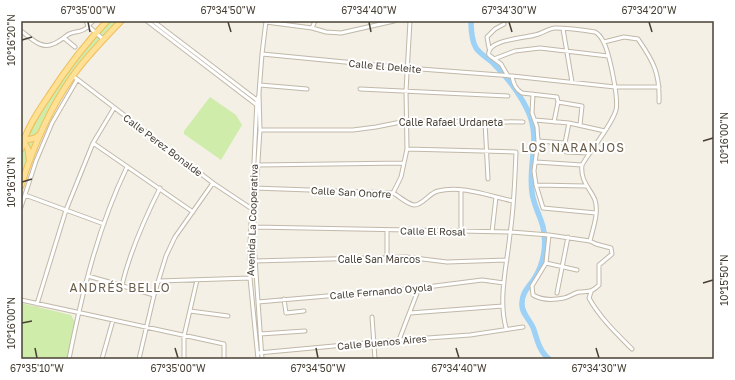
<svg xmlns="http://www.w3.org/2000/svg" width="735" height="380" font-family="'Golos Text',sans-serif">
  <rect width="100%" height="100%" fill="#f4f0e6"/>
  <path fill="#cfecab" d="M107 21H121L103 39 56 103 21 186V149L23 141 65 70Z
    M210 97 236 115 242 125 221 160 184 134V131Z
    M21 303 71 315 75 322 67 359H21Z"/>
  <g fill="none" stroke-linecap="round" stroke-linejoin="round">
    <path stroke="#9dd2f6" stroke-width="5.5" d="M471 21C471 29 472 41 476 48 480 54 489 59 494 64 507 77 520 94 528 111 541 139 528 163 532 192 533 204 540 215 543 227 547 244 544 264 534 279 529 287 522 292 522 303 521 314 531 320 534 330 537 340 540 352 549 359"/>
    <g stroke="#c1b8a8" stroke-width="5">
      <path id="street" d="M86 21 88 26 103 39
        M147 21 258 106
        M153 21 258 101
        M266 22 312 28 326 32 341 33 394 21
        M88 26 93 21
        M312 28 315 21
        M563 29 572 82
        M21 31C30 37 41 50 53 44 59 42 64 37 69 34 78 30 80 34 89 26
        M64 38 75 47
        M604 42 624 37 638 39C654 62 660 74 659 102
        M489 48 487 37 495 29 504 24
        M262 54 407 68 512 76 615 87H659
        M494 59 515 51 540 48 608 56
        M73 76 213 183 252 209
        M508 76 501 64 489 55C485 40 525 38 535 35 542 34 549 28 555 28 568 28 583 30 595 32 599 34 601 37 603 41 609 51 619 99 616 110 611 127 591 149 582 165 580 181 590 188 595 200 599 213 593 228 590 241
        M512 76C513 83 515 89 522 93L557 97 558 102 554 122
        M260 85 307 89
        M360 89 508 96
        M533 94 532 113 537 127 538 141 534 171 536 185 543 208 596 213
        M558 102 582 106 580 125
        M535 120 569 123 605 131
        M485 122 488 179
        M260 130H353L376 127 406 121 523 122
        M538 141 565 143 566 152 589 153
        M93 143 193 212
        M565 143 569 123
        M407 149 516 152C515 179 514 207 510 234 507 265 498 298 506 328
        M536 162 582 165
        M258 165 404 163
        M536 185 586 186
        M252 188 393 193C399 196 407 204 414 205 423 205 429 193 438 191 462 185 489 196 513 201
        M393 193 401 177 407 149 406 91 410 21
        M25 195 104 224
        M21 207 36 161 52 123 77 80
        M254 227 511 232 549 235 590 241 596 244 611 248 612 254 599 265V285C591 293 589 291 579 292 574 293 569 297 564 298 554 300 543 301 533 295L532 286 546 263 549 235
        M461 231V190
        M492 232 496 197
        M387 258V230
        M253 261 406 257 447 262 507 260
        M546 263 577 270
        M88 276 154 295
        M159 281 250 278
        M122 285C130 251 144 220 160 188
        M591 292 589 298C600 318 617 334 632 349
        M557 293 568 237
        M284 299 286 313 304 311
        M21 300 224 344V359
        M258 302 419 288 482 280 504 283
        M37 304 66 210 93 143 114 108
        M190 311 228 316
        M410 313 503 306
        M372 317 375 359
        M260 334 305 331
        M399 340 419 288
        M258 353 399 340 470 335 523 327
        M69 359C82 293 98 227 127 167
        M102 359 113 320
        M139 359 154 295 166 256 175 237 213 183
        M184 359V336L197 280
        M258 359 250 278V244L257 100 259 95
        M262 359 254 244V224L260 130 259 93 262 54 266 21"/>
    </g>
    <g stroke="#edc05b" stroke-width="7">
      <path id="primary" d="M21 149C26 130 37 113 48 97 66 69 85 44 107 21
        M29 158 28 149 23 141 35 138 39 135
        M21 186C33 147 49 110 72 77 86 57 104 39 121 21"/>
    </g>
    <use href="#street" stroke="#fff" stroke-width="3"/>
    <use href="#primary" stroke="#ffe094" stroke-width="5"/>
  </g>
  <path fill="none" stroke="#484035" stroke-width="1.5" d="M88 22 90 32M228 22 231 32M369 22 371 32M509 22 512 32M649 22 652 32M22 40 32 37M703 141 713 138M22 182 32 179M703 283 713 280M22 323 32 321M35 348 37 358M175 348 178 358M316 348 318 358M456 348 459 358M596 348 599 358"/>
  <g text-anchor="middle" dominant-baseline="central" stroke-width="4" stroke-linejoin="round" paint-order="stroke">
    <g font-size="10" fill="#484035" stroke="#fff">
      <text transform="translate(385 66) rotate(5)">Calle El Deleite</text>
      <text x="451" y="122">Calle Rafael Urdaneta</text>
      <text transform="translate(163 145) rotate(37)">Calle Perez Bonalde</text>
      <text transform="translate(351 192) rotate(3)">Calle San Onofre</text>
      <text transform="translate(252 220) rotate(-88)">Avenida La Cooperativa</text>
      <text transform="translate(433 231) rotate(1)">Calle El Rosal</text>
      <text x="379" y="259">Calle San Marcos</text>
      <text transform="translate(381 291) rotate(-5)">Calle Fernando Oyola</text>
      <text transform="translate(382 342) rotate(-5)">Calle Buenos Aires</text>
    </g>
    <g font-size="12" letter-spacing="1" fill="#6b5e4b" stroke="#fff">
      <text x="573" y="147">LOS NARANJOS</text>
      <text x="120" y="287">ANDRÉS BELLO</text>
    </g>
  </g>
  <rect width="735" height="380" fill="none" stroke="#ffffff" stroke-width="44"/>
  <rect x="22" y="22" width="691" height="336" fill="none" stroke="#484035" stroke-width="1.5"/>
  <g font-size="10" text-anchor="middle" fill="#484035">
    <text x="88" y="14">67°35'00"W</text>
    <text x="228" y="14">67°34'50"W</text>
    <text x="369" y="14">67°34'40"W</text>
    <text x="509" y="14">67°34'30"W</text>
    <text x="649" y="14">67°34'20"W</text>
    <text transform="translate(11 40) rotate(-90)" y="4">10°16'20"N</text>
    <text transform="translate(724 138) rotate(-90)" y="4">10°16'00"N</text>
    <text transform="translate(11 182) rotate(-90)" y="4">10°16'10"N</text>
    <text transform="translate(724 280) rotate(-90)" y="4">10°15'50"N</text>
    <text transform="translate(11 323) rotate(-90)" y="4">10°16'00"N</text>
    <text x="37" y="372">67°35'10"W</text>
    <text x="178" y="372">67°35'00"W</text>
    <text x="318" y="372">67°34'50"W</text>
    <text x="459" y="372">67°34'40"W</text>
    <text x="599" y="372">67°34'30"W</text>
  </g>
</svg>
